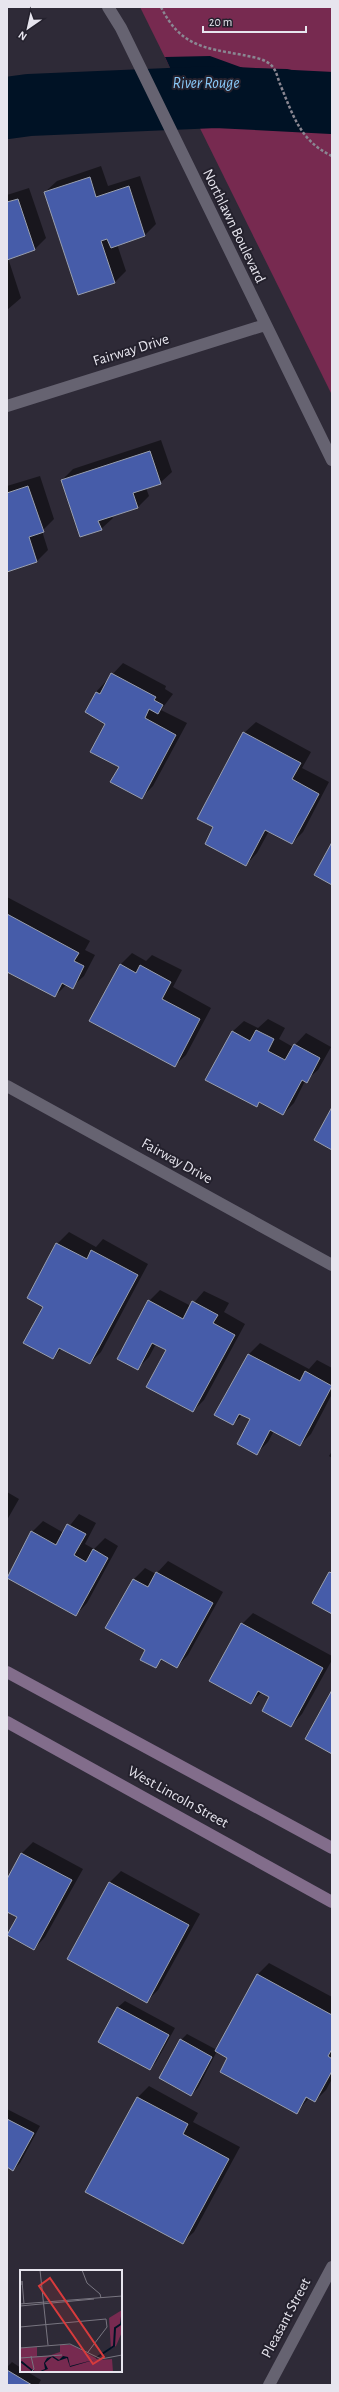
<svg xmlns="http://www.w3.org/2000/svg" width="339" height="2392" font-family="'Alegreya Sans',sans-serif">
  <rect width="100%" height="100%" fill="#2e2a37"/>
  <path fill="#772a50" d="M140 7H332V395Z"/>
  <path fill="#001225" d="M210 56 243 68 287 69 332 79V112L239 110 190 111 165 57Z"/>
  <path fill="#0007" fill-rule="evenodd" d="M101 166 108 186 140 176 156 224 145 235 117 244 126 271 115 282 79 294 45 192 57 181Z
    M29 188 46 238 35 249 8 258 21 298 7 310V195Z
    M161 440 172 472 160 483 146 488 149 496 138 507 112 516 113 518 101 529 62 480 73 469Z
    M40 476 54 519 42 531 48 550 37 561 7 571V486Z
    M123 663 166 686 165 689 173 694 161 710 187 723 153 786 141 798 120 766 96 692Z
    M256 722 311 752 302 768 329 782 303 832 292 843 269 831 257 853 246 865 215 827 244 733Z
    M7 897 90 941 85 950 95 955 84 976 72 987 67 984 55 996 7 970Z
    M132 953 146 961 152 955 182 970 173 987 211 1008 186 1055 174 1066 91 1021 121 964Z
    M268 1019 285 1028 279 1039 293 1047 306 1033 331 1047 318 1070 305 1081 294 1103 283 1114 261 1102 256 1106 232 1032 244 1021 258 1028Z
    M69 1232 96 1247 103 1239 148 1264 101 1352 90 1363 62 1348 53 1358 44 1307 28 1298 57 1244Z
    M160 1290 191 1306 204 1291 229 1303 224 1312 245 1324 204 1400 193 1411 167 1350 156 1344 149 1357 137 1369 149 1301Z
    M260 1343 309 1369 317 1360 332 1368V1394L311 1434 300 1445 274 1431 268 1442 257 1453 251 1419 243 1414 233 1424 216 1415 249 1354Z
    M332 1451V1458L329 1456Z
    M7 1492 19 1499 7 1520Z
    M79 1514 96 1523 85 1544 94 1549 105 1538 118 1546 87 1603 76 1615 7 1577 32 1532 43 1521 64 1533Z
    M168 1561 223 1592 188 1655 177 1667 163 1659 155 1667 147 1650 134 1579 145 1568 156 1574Z
    M253 1613 332 1656V1660L302 1714 291 1726 271 1697 262 1692 251 1703 242 1624Z
    M33 1842 83 1869 45 1937 34 1949 18 1917 7 1911V1881L22 1853Z
    M121 1871 200 1914 158 1990 147 2001 109 1883Z
    M269 1963 332 1997V2079L326 2090 315 2101 309 2098 296 2113 228 2058 217 2051 198 2088 191 2095 181 2040 187 2034 217 2050 258 1974ZM309 2093 305 2101H303Z
    M125 2001 175 2028 156 2062 150 2069 100 2041 118 2007Z
    M149 2086 198 2113 193 2122 240 2147 194 2232 182 2243 138 2097Z
    M7 2109 40 2126 20 2163 13 2170 7 2166Z
    M12 2362 21 2368V2371H26L41 2380 38 2385H7V2367Z"/>
  <g fill="none" stroke-linecap="round" stroke-linejoin="round">
    <path stroke="#001225" stroke-width="62" d="M7 108 29 105 216 97 332 103"/>
  </g>
  <path fill="#465ca9" stroke="#999fae" d="M90 177 96 197 129 186 145 236 111 248 107 239 101 241 115 283 78 295 44 192Z
    M18 199 35 250 7 260V202Z
    M150 451 161 484 133 493 138 508 98 521 102 530 80 537 61 480Z
    M28 486 44 532 29 537 37 562 7 572V493Z
    M111 673 156 697 154 700 163 705 158 714 149 709 145 718 176 735 142 799 110 782 119 767 90 752 105 724 85 712 96 692 100 694Z
    M243 732 301 763 292 779 319 794 292 844 265 830 246 866 205 844 213 827 197 819Z
    M332 842V885L314 875Z
    M7 914 79 953 74 961 84 966 73 989 62 983 55 997 7 972Z
    M120 964 136 973 140 965 171 982 162 999 200 1019 175 1067 89 1021Z
    M256 1030 274 1039 268 1051 285 1060 294 1044 320 1058 307 1083 302 1080 283 1115 259 1102 257 1107 205 1080 232 1031 250 1041Z
    M332 1107V1150L314 1140Z
    M56 1243 87 1259 91 1250 138 1275 90 1364 59 1348 53 1359 23 1343 43 1307 27 1298Z
    M148 1300 183 1319 192 1301 218 1315 213 1323 235 1335 193 1412 146 1387 166 1350 152 1343 138 1370 117 1359Z
    M248 1354 300 1381 305 1371 332 1386 300 1446 270 1430 257 1455 237 1444 250 1419 239 1414 233 1425 214 1415Z
    M67 1524 86 1534 74 1555 86 1562 93 1549 108 1558 76 1616 7 1578 31 1531 56 1545Z
    M156 1572 213 1603 177 1668 161 1659 156 1668 140 1660 145 1650 105 1628 133 1579 148 1587Z
    M329 1572 332 1573V1614L312 1603Z
    M241 1623 323 1668 291 1727 262 1711 269 1697 258 1691 251 1704 209 1681Z
    M332 1690V1754L305 1739Z
    M21 1853 72 1880 34 1950 7 1935 17 1917 7 1912V1879Z
    M109 1882 189 1925 147 2003 67 1959Z
    M257 1974 332 2015V2049L328 2056 332 2059V2071L315 2102 306 2097 297 2114 220 2072 227 2058 215 2051Z
    M117 2007 169 2035 150 2070 98 2042Z
    M180 2039 212 2057 191 2096 159 2078Z
    M137 2097 188 2124 183 2134 229 2159 183 2244 85 2192Z
    M7 2119 34 2133 13 2171 7 2167Z
    M7 2370 32 2385H7Z"/>
  <g fill="none" stroke-linecap="round" stroke-linejoin="round">
    <path stroke="#8a8792" stroke-width="2.5" stroke-dasharray="3 2" stroke-linecap="butt" d="M161 7C180 46 204 48 243 55 252 57 263 58 271 65 276 69 278 79 280 84 293 115 300 141 332 156"/>
    <path stroke="#666371" stroke-width="12" d="M108 7 121 28 332 460
      M7 406 265 325
      M7 1086 332 1265
      M269 2385 332 2267"/>
    <path stroke="#826d8b" stroke-width="12" d="M7 1672 332 1848
      M7 1722 332 1902"/>
  </g>
  <g text-anchor="middle" dominant-baseline="central" stroke-width="4" stroke-linejoin="round" paint-order="stroke">
    <g font-size="15" fill="#e7e5ee" stroke="#24212d">
      <text transform="translate(234 226) rotate(64)">Northlawn Boulevard</text>
      <text transform="translate(131 350) rotate(-17)">Fairway Drive</text>
      <text transform="translate(177 1161) rotate(29)">Fairway Drive</text>
      <text transform="translate(178 1797) rotate(29)">West Lincoln Street</text>
      <text transform="translate(286 2318) rotate(-62)">Pleasant Street</text>
    </g>
    <g font-size="16" font-style="italic" fill="#89c8f7" stroke="#24212d">
      <text x="206" y="83">River Rouge</text>
    </g>
  </g>
  <g transform="translate(20 2270)">
    <rect width="102" height="102" fill="#2e2a37"/>
    <path d="M102 40V62L96 76 91 79 89 48ZM40 75H52L79 90 92 89 93 102H0V78L17 77V86H28L40 82Z" fill="#772a50"/>
    <path d="M33 86 39 90 43 86 48 87 50 96 77 89 50 97 47 88 38 91 32 87 25 93 28 99 20 102H13L0 92 2 91 14 101 18 102 25 99 24 93 27 88Z" fill="#001225"/>
    <path fill="none" stroke="#001225" stroke-width="2" d="M76 88 94 76 95 58 101 54 102 46"/>
    <path fill="none" stroke="#787580" stroke-width="1" d="M20 0 28 75M62 0 67 13 80 24 81 28M2 15V11L4 34M0 34 102 26M0 36 74 29M0 57 86 49 87 57 68 82M0 78 50 74 81 89 102 85M11 86 14 99 11 102M0 88 42 85"/>
    <path fill="#d83b3c" fill-opacity="0.15" stroke="#d83b3c" stroke-width="2" d="M30 8 84 87 73 94 19 16Z"/>
    <rect width="102" height="102" fill="none" stroke="#e7e5ee" stroke-width="2"/>
  </g>
  <rect width="339" height="2392" fill="none" stroke="#e7e5ee" stroke-width="16"/>
  <g transform="translate(28 28) rotate(214)" stroke="#24212d" stroke-width="3" paint-order="stroke">
  <path d="M0-3L7 15L0 10L-7 15Z" fill="#e7e5ee"/>
  <text y="-6" font-size="11" font-weight="bold" text-anchor="middle" fill="#e7e5ee">N</text>
  </g>
  <path d="M203 26v6h103v-6" fill="none" stroke="#e7e5ee" stroke-width="2"/>
  <text x="209" y="26" font-size="12" fill="#e7e5ee" stroke="#24212d" stroke-width="3" paint-order="stroke">20 m</text>
</svg>
